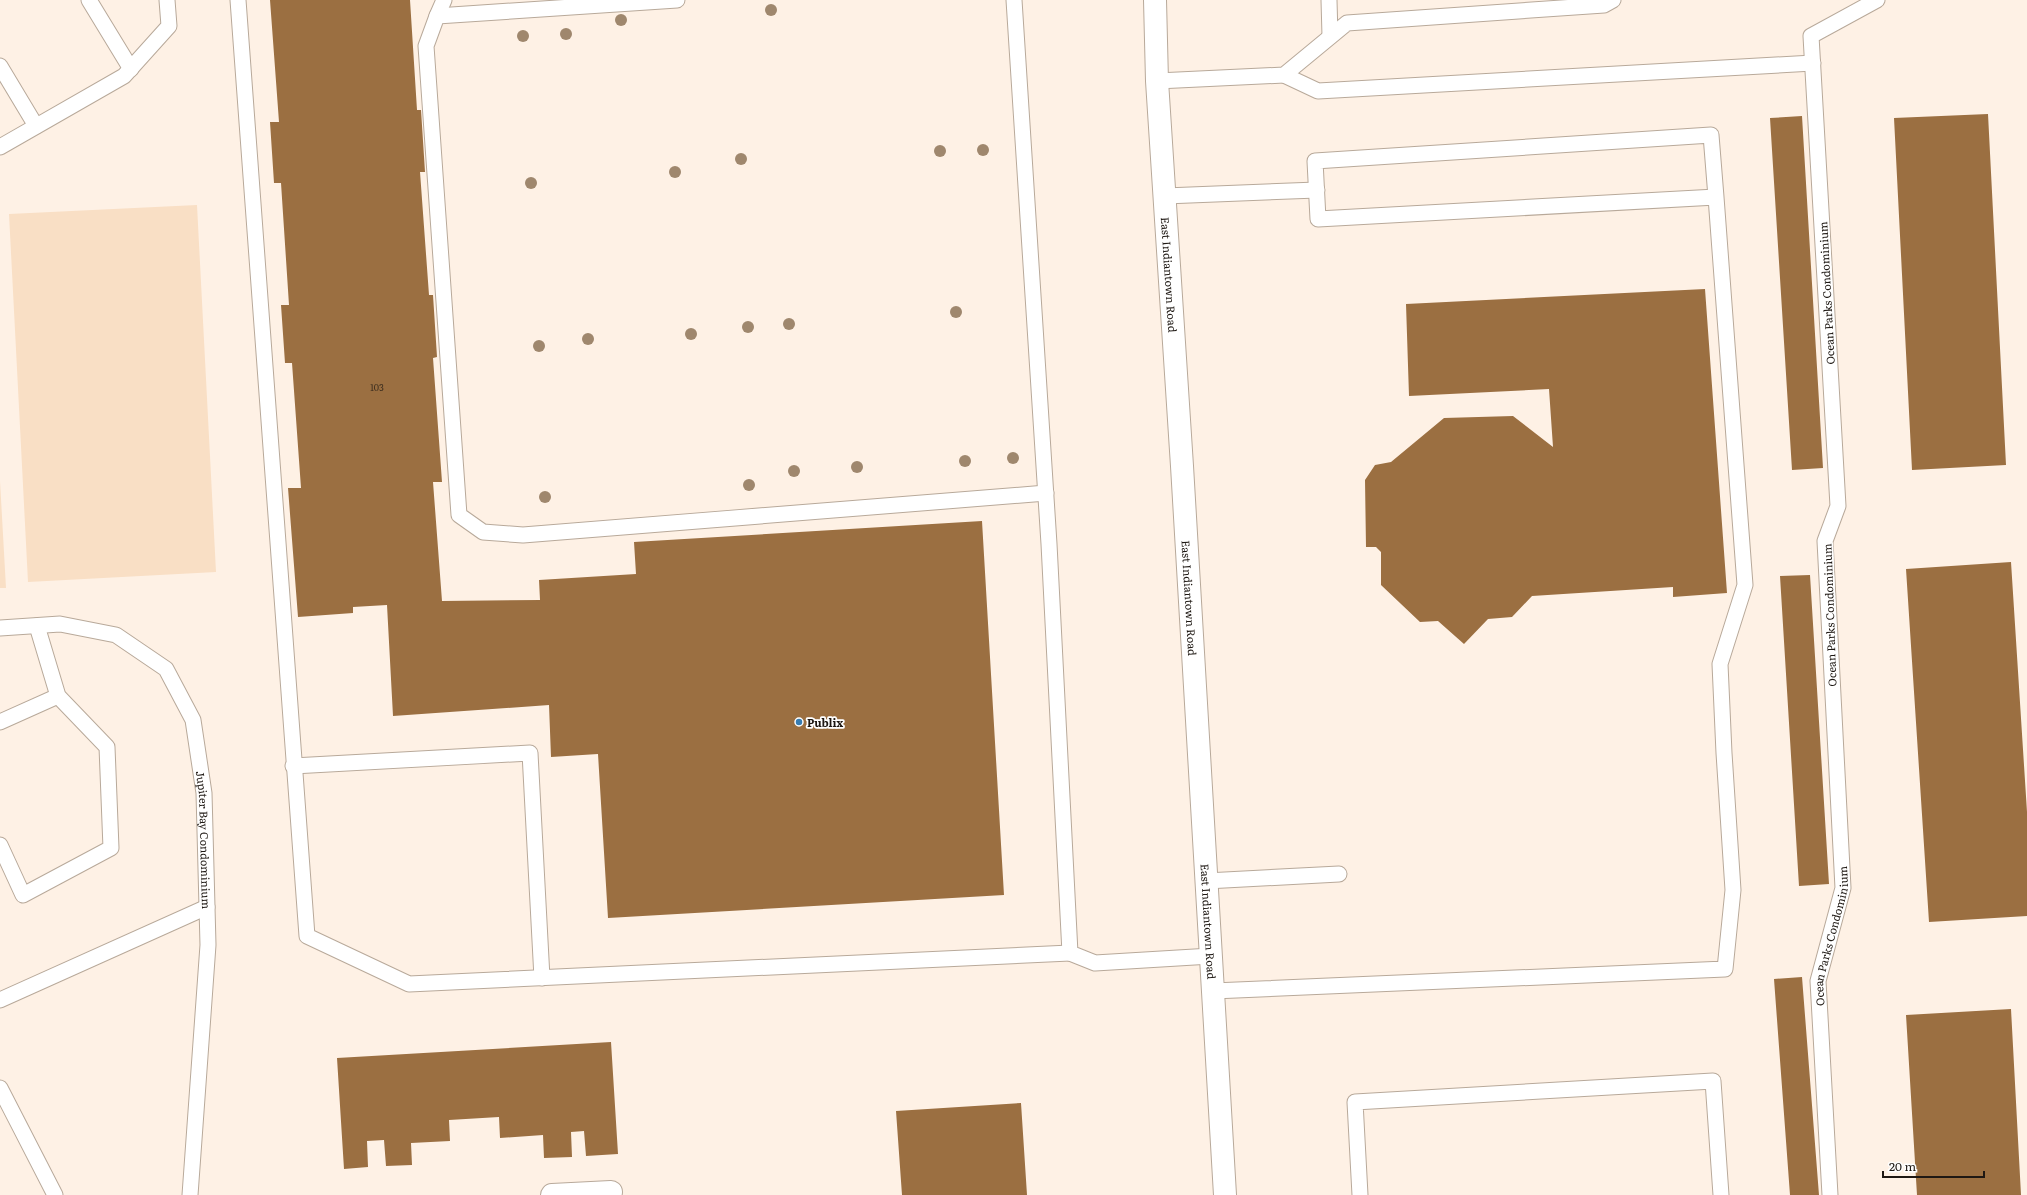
<svg xmlns="http://www.w3.org/2000/svg" width="2027" height="1195" font-family="Literata,serif">
  <rect width="100%" height="100%" fill="#fef1e5"/>
  <path fill="#f9dfc5" d="M197 205 216 572 28 582 9 214Z
    M0 481 6 588H0Z"/>
  <path fill="#9b6f41" d="M270 0H410L417 110H421L425 172H420L429 295H433L437 357 433 358 442 482H433L442 601 540 600 539 580 636 574 634 542 982 521 1004 895 608 918 598 754 551 757 549 705 393 716 387 605 353 607V613L298 617 288 488H301L292 363H285L281 305H289L281 183H274L270 122H279Z
    M1988 114 2006 465 1912 470 1894 118Z
    M1802 116 1823 468 1792 470 1770 118Z
    M1705 289 1727 593 1673 597V587L1532 596 1512 617 1488 619 1464 644 1438 621 1420 622 1381 585V552L1376 547H1366L1365 480 1375 465 1391 462 1444 418 1513 416 1553 447 1549 389 1409 396 1406 304Z
    M2011 562 2027 812V916L1929 922 1906 569Z
    M1810 575 1829 884 1799 886 1780 576Z
    M1802 977 1819 1195H1790L1774 979Z
    M2011 1009 2021 1195H1917L1906 1015Z
    M611 1042 618 1154 586 1156 584 1131 571 1132 572 1157 544 1158 543 1135 500 1138 499 1117 449 1120 450 1141 411 1143 412 1165 386 1166 384 1140 367 1141 368 1167 344 1169 337 1058Z
    M1021 1103 1027 1195H902L896 1111Z"/>
  <g fill="none" stroke-linecap="round" stroke-linejoin="round">
    <g stroke="#b8a99a" stroke-width="17">
      <g id="service">
        <path d="M89 0 131 69"/>
        <path d="M238 0 307 936 409 984 1070 953"/>
        <path d="M677 0 437 16 426 46 459 515 483 532 523 535 1046 493"/>
        <path d="M1014 0 1049 544 1070 953 1095 963 1211 956"/>
        <path d="M1329 0 1330 36"/>
        <path d="M437 16 444 0"/>
        <path d="M0 66 36 126"/>
        <path d="M1284 75 1318 91 1813 63"/>
        <path d="M1157 81 1284 75 1347 23 1604 5 1613 0"/>
        <path d="M0 147 124 76 169 26 167 0"/>
        <path d="M1165 196 1317 190"/>
        <path id="s1" d="M0 628 60 624 116 635 166 669 193 720 204 793 208 945 190 1195"/>
        <path d="M0 722 58 696"/>
        <path d="M293 766 530 753 542 978"/>
        <path d="M0 845 23 895 111 848 107 747 58 696 37 626"/>
        <path d="M1206 881 1339 874"/>
        <path d="M1213 991 1725 969 1733 890 1724 753 1720 664 1745 585 1716 197 1711 135 1315 161 1318 219 1716 197"/>
        <path d="M0 1000 207 907"/>
        <path d="M0 1088 55 1195"/>
        <path d="M1360 1195 1355 1102 1713 1081 1721 1195"/>
        <path id="s2" d="M1830 1195 1818 981 1843 888 1825 541 1838 506 1811 36 1877 0"/>
      </g>
    </g>
    <g stroke="#b8a99a" stroke-width="24">
      <path id="minor" d="M552 1195 611 1192"/>
    </g>
    <g stroke="#b8a99a" stroke-width="24">
      <g id="tertiary">
        <path id="s3" d="M1155 0 1157 81 1182 466 1225 1195"/>
      </g>
    </g>
    <use href="#service" stroke="#fff" stroke-width="15"/>
    <use href="#minor" stroke="#fff" stroke-width="22"/>
    <use href="#tertiary" stroke="#fff" stroke-width="22"/>
  </g>
  <g fill="#9f876d">
    <circle cx="771" cy="10" r="6"/>
    <circle cx="621" cy="20" r="6"/>
    <circle cx="566" cy="34" r="6"/>
    <circle cx="523" cy="36" r="6"/>
    <circle cx="983" cy="150" r="6"/>
    <circle cx="940" cy="151" r="6"/>
    <circle cx="741" cy="159" r="6"/>
    <circle cx="675" cy="172" r="6"/>
    <circle cx="531" cy="183" r="6"/>
    <circle cx="956" cy="312" r="6"/>
    <circle cx="789" cy="324" r="6"/>
    <circle cx="748" cy="327" r="6"/>
    <circle cx="691" cy="334" r="6"/>
    <circle cx="588" cy="339" r="6"/>
    <circle cx="539" cy="346" r="6"/>
    <circle cx="1013" cy="458" r="6"/>
    <circle cx="965" cy="461" r="6"/>
    <circle cx="857" cy="467" r="6"/>
    <circle cx="794" cy="471" r="6"/>
    <circle cx="749" cy="485" r="6"/>
    <circle cx="545" cy="497" r="6"/>
  </g>
  <circle fill="#377cb1" stroke="#fff" stroke-width="1.5" cx="799" cy="722" r="4"/>
  <g text-anchor="middle" dominant-baseline="central" stroke-width="3.5" stroke-linejoin="round" paint-order="stroke">
    <g font-size="9" fill="#3d2e1e">
      <text x="377" y="387">103</text>
    </g>
    <g font-size="11" fill="#1e1813" stroke="#fff">
      <text stroke="none"><textPath href="#s3" startOffset="275">East Indiantown Road</textPath></text>
      <text transform="translate(1826 293) rotate(-93)">Ocean Parks Condominium</text>
      <text stroke="none"><textPath href="#s3" startOffset="599">East Indiantown Road</textPath></text>
      <text transform="translate(1829 615) rotate(-92)">Ocean Parks Condominium</text>
      <text stroke="none"><textPath href="#s1" startOffset="356">Jupiter Bay Condominium</textPath></text>
      <text stroke="none"><textPath href="#s3" startOffset="923">East Indiantown Road</textPath></text>
      <text stroke="none"><textPath href="#s2" startOffset="261">Ocean Parks Condominium</textPath></text>
    </g>
    <g font-size="11" font-weight="bold" fill="#1e1813" stroke="#fff" text-anchor="start">
      <text x="807" y="722">Publix</text>
    </g>
  </g>
  <path d="M1883 1171v6h101v-6" fill="none" stroke="#1e1813" stroke-width="2"/>
  <text x="1889" y="1171" font-size="12" fill="#1e1813" stroke="#ffffff" stroke-width="3" paint-order="stroke">20 m</text>
</svg>
